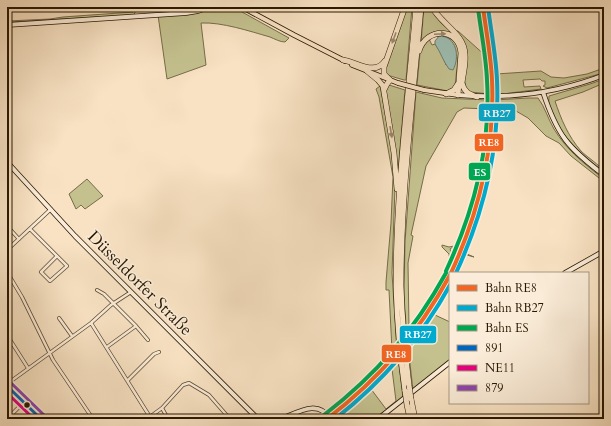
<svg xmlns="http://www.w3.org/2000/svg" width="611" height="426" font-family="Cardo,serif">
  <rect width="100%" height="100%" fill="#f8e2c3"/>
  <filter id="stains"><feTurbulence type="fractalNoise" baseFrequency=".005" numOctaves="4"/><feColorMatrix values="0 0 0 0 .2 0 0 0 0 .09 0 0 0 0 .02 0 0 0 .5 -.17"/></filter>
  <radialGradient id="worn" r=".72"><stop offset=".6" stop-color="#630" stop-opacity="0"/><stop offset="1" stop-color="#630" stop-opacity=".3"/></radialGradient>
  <path fill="#c4c18f" stroke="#766c48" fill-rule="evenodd" d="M135 7H136L135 13 133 15 8 22V21L50 19 63 17 133 12Z
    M209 7H233L289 38 285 42C280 42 275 39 270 37 249 31 222 22 201 23L206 65 167 79 158 15 186 13Z
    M407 7H412L406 80H404L387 75 385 71Z
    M424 7H429L441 23 456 36C441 30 431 28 421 43Z
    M456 31H458L487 57 489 94 471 92 466 89Z
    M444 35 454 41 459 49 455 86 448 91 417 85 420 53 423 46 429 39 432 45 435 44C440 51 444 57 446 65L443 36H436Z
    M604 68V72L600 74 547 88 543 86 545 85V81H542L540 79 523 80 524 87 540 86 541 89 495 95 496 74 541 71 551 77 564 78 587 74Z
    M604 79V83L583 92 555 101C561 119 568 136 581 151 588 158 599 164 604 172 584 157 545 124 549 96L590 84Z
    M389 85 405 90 398 171 386 97V88Z
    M380 86 391 145 395 187 392 273 397 353 368 384 339 407 350 399V396L368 382 379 371 392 351 389 290H386V282L391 223 393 177 379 97 376 89Z
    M416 92 442 98 489 100 488 109 464 108 457 112 426 166 411 235 413 236 408 263 409 328H411L430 299 450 262 449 254 442 247V245L449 247 454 246 461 234 457 244 450 249 452 253 451 261 454 252 458 253C445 284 428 313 407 340L404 295 405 242Z
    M528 98H538C545 107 548 119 554 129 566 149 582 162 600 176L599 178 571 156 559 143 546 136 528 118 516 111 496 107C492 157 486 207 467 254L474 257 463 254C484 205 494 153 495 100Z
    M489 100H491C490 152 480 205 459 252L455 251C476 202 488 154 489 100Z
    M87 179 103 196 85 209 81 205 76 209 69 194Z
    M450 280V290L435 315 450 322V361L413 390 408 346 426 321Z
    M398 358 403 398 376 419H334L370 387ZM390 369H392L396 401 386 409 371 389Z"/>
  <path fill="#9dbeb3" stroke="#6f7b6c" d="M439 36C457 36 460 57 453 70L449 69C443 61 441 53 435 44V41Z"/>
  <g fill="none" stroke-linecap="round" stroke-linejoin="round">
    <g stroke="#5d4a32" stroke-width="4">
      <path id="street" d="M7 226 19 239
        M30 229 67 266 50 281 41 272 57 256
        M7 250 51 209
        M7 272 22 297 53 360 93 419
        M97 290 104 294 136 326 148 340
        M59 318 72 336
        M91 323 150 417
        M7 335 28 368
        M107 347 136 326
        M128 380 154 354 159 352
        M7 384 91 323 111 305 131 292
        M7 386 41 419
        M162 408 168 419
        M7 419 24 402
        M118 419 122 416
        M147 419 162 408 183 385 189 383 209 395 230 419"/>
    </g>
    <g stroke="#291701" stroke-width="5.5">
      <path id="secondary" d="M7 25 186 13 198 11 209 7
        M543 92C557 135 568 148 604 175
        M458 95C508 99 558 93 604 75
        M7 162 75 236 258 419
        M565 273 604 251
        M281 419C299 412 317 399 331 419
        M378 419 450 362"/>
    </g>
    <g stroke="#291701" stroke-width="5.5">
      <path id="primary" d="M242 7 294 35 345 61
        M352 65 398 83
        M424 90 458 95"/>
    </g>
    <g stroke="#291701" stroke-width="6">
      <path id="highway" d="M432 7C441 24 465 34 465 55 466 64 463 74 462 83 464 92 469 94 477 97
        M419 51C426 27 459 27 461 53L458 95
        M343 60C357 62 375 76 385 61
        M367 71 378 80 383 86 394 153 397 189
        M384 90 387 84 390 80 384 74V67L405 7
        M446 94 454 90 458 84
        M409 385C405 352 402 319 401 286 401 193 413 99 421 7
        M405 391C400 356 397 321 396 285 396 193 408 99 416 7
        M411 399 415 419
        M407 405 410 419"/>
    </g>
    <use href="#street" stroke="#faecd8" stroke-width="2.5"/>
    <use href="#secondary" stroke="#faecd8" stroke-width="4"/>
    <use href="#primary" stroke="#f8e2c3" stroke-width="4"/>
    <use href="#highway" stroke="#f8e2c3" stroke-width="5"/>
    <g stroke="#291701" stroke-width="5.5" stroke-linecap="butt">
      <path id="primary-bridge" d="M398 83 424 90"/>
    </g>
    <g stroke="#291701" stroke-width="6" stroke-linecap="butt">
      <path id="highway-bridge" d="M409 385 411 399
        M405 391 407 405"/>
    </g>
    <use href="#primary-bridge" stroke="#f8e2c3" stroke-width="4"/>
    <use href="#highway-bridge" stroke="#f8e2c3" stroke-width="5"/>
    <g stroke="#faecd8" stroke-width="6">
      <path id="bus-1" d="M7 386 41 419"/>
    </g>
    <g stroke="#faecd8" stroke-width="6">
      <path id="bus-2" d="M7 393 34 419"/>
    </g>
    <g stroke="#faecd8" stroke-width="6">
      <path id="bus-3" d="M10 382 44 415"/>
    </g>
    <use href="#bus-1" stroke="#0065bd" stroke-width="3"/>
    <use href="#bus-2" stroke="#e5007d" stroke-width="3"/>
    <use href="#bus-3" stroke="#8e44ad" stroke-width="3"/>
    <g stroke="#faecd8" stroke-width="7">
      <path id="rail-1" d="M451 273C479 212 495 147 492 80 491 56 486 31 483 7
        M327 419C380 378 418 334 450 275"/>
    </g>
    <g stroke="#faecd8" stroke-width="7">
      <path id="rail-2" d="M456 273C484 212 500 147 497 80 496 56 491 31 488 7
        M335 419C382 382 421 338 450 285"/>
    </g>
    <g stroke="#faecd8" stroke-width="7">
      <path id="rail-3" d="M446 271C474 211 491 146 487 80 486 56 481 32 478 8
        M324 415C376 375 414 331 446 273"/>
    </g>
    <use href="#rail-1" stroke="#f26522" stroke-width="4"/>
    <use href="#rail-2" stroke="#00a9ce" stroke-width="4"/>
    <use href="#rail-3" stroke="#00a651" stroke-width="4"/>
  </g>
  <defs><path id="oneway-solid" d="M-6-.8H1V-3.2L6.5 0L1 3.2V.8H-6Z"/></defs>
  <g fill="#9b876c">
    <use href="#oneway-solid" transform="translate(440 34) rotate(-2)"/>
    <use href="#oneway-solid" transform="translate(394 38) rotate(110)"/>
    <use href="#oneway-solid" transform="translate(391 132) rotate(80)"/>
  </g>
  <circle fill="#291701" stroke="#faecd8" stroke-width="1.5" cx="27" cy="405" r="3.5"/>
  <g text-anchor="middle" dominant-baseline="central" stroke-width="3" stroke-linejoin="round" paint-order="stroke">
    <g font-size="17" fill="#291701" stroke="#faecd8">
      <text transform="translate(140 283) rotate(45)">Düsseldorfer Straße</text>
    </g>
  </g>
  <g stroke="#faecd8" stroke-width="1.5">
    <rect x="478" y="103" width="38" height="19" rx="4" fill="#00a9ce"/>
    <rect x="474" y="133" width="30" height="19" rx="4" fill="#f26522"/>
    <rect x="468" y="162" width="23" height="19" rx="4" fill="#00a651"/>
    <rect x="399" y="325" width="38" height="19" rx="4" fill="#00a9ce"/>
    <rect x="381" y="344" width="31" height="19" rx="4" fill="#f26522"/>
  </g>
  <g font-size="11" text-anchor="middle" font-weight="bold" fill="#fff">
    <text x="497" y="117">RB27</text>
    <text x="489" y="146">RE8</text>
    <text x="480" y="176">ES</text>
    <text x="418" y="338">RB27</text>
    <text x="396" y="358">RE8</text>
  </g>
  <rect width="611" height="426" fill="none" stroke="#f8e2c3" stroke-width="24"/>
  <rect x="8" y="8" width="595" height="410" fill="none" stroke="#291701" stroke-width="2"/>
  <rect x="12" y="12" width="587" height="402" fill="none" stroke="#291701"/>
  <rect x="449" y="272" width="140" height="132" fill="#faecd8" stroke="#a69782"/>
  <rect x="457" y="285" width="20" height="6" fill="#f26522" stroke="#a69782"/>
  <text x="485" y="292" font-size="12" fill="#291701">Bahn RE8</text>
  <rect x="457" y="305" width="20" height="6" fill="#00a9ce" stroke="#a69782"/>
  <text x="485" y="312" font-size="12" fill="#291701">Bahn RB27</text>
  <rect x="457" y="325" width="20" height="6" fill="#00a651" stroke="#a69782"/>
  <text x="485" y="332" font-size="12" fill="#291701">Bahn ES</text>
  <rect x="457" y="345" width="20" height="6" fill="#0065bd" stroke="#a69782"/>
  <text x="485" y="352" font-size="12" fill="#291701">891</text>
  <rect x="457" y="365" width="20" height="6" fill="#e5007d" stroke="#a69782"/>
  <text x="485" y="372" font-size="12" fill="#291701">NE11</text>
  <rect x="457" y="385" width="20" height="6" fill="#8e44ad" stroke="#a69782"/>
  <text x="485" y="392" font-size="12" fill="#291701">879</text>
  <rect width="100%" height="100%" filter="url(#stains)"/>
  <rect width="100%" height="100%" fill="url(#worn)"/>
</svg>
